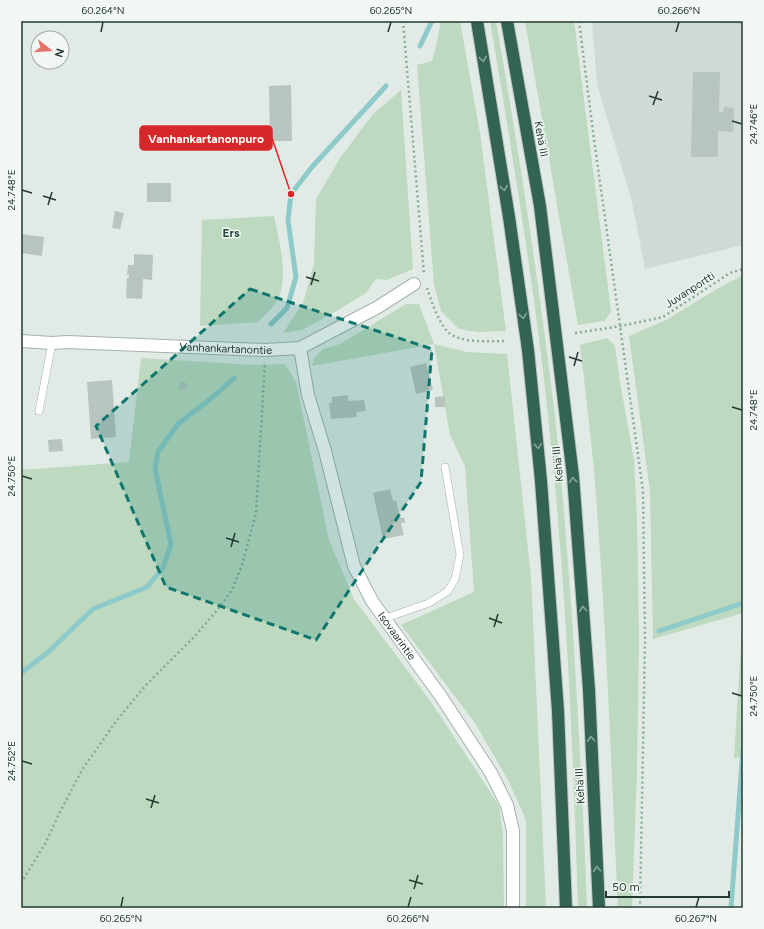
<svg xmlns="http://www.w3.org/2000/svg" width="764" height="929" font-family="Figtree,sans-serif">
  <rect width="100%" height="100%" fill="#e2eae5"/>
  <path fill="#d0dad4" d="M592 21H743V245L645 269 632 202 597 84Z"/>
  <path fill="#bdd9c0" d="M441 21H460L480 133 506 331 478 332 459 329 441 311 434 285 417 65 432 61 436 46Z
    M490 21H496C519 152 539 284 555 416 563 493 569 571 574 648 579 735 584 821 587 908H578C573 743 566 580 548 416 534 283 512 152 490 21Z
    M525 21H574L611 311 605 321 578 325Z
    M401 90 413 269 387 280 376 279 366 293 333 313 302 330 283 333 303 303 314 264 316 199 340 158 373 114Z
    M274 216C279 240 289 276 278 299 273 308 265 315 258 322L200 326 202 220Z
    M743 275V757L734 758 743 613 653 639 650 491 629 336 666 320 717 289Z
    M406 304H419L434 344 467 352 507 354 531 577 546 908H526V820L509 782 475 723 401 625 474 592 465 466 450 435 434 344 312 366 314 358 323 349 340 344Z
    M607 338 615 346 620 382 634 460 637 520 639 640 637 770 632 908H618C611 762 606 616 594 471 590 429 585 387 580 345Z
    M141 358 254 365 285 364 296 382 329 540 354 599 431 702 476 770 499 806 503 835 504 908H21V470L129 462Z"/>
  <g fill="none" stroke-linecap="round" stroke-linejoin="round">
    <path stroke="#8fcaca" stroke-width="5" d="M420 46 432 21
      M271 324 287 308 296 277 288 220 291 194 312 167 386 86
      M659 631 743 603
      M21 673 47 653 93 609 147 587 163 568 171 544 155 469 158 452 178 424 214 396 234 378
      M731 908 743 750"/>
  </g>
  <path fill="#b8c5be" d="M713 21H743V24L713 22Z
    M693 72H720L719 112H723L724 107 734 108 733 132 718 131V157H691Z
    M291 85 292 141H270L269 86Z
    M147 183H171V202H147Z
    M115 211 124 213 120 229 112 228Z
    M21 234 44 237 42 256 21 253Z
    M134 254 153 255 152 280 143 279 142 299 126 298 127 278H129V275H127L128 265H134Z
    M426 363 433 390 416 394 410 367Z
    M112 380 116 437 91 439 87 382Z
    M180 382 187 383 186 390 179 389Z
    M348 395V401L364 400 366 411 356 412 357 417 331 419 329 403H332V397Z
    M445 396V407H435V397Z
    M62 439 63 451 49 452 48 440Z
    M390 489 393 501 396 500 400 518 404 517 405 523H401L404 535 383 539 373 493Z"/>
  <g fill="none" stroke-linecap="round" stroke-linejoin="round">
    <g stroke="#a5b2ab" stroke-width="8">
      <path id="lane" d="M39 411 52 343
        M386 618 429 603 448 591 455 579 460 555 445 467"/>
    </g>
    <g stroke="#a5b2ab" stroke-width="14">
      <g id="street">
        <path id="s1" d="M21 341 52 343 67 342 265 350 300 348 378 307 414 284"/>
        <path id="s2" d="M300 348 308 395 325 451 354 566 372 601 442 698 491 773 507 805 513 831V908"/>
      </g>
    </g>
    <g stroke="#bdc4c1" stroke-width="14">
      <path id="highway" d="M477 21 509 217 528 350 541 481 558 711 566 908
        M507 21 540 206 573 476 589 690 599 908"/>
    </g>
    <path stroke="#86ab99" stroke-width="2.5" stroke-dasharray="2 3" stroke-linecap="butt" d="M403 21 424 274
      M579 21 593 132 643 491 645 639 640 908
      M427 288C431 300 438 321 447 331 459 344 490 341 507 341
      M575 333 621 326 663 317 730 273 743 269
      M21 883 45 844 60 812 82 770 117 720 146 685 195 636 218 609 232 590 242 565 256 513 265 362"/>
    <use href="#lane" stroke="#fff" stroke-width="7"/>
    <use href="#street" stroke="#fff" stroke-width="12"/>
    <use href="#highway" stroke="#336351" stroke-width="12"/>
  </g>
  <defs><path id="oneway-chevron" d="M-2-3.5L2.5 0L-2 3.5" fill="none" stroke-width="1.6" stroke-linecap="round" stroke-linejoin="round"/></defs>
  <g stroke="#89a69a">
    <use href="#oneway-chevron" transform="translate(483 59) rotate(81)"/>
    <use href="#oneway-chevron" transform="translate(504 188) rotate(81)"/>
    <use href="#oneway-chevron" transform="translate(523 316) rotate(82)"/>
    <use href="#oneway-chevron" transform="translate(538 446) rotate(84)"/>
    <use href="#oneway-chevron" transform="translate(573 480) rotate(-95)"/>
    <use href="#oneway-chevron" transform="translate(583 609) rotate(-94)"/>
    <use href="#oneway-chevron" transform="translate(591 739) rotate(-93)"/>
    <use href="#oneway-chevron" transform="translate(597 869) rotate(-93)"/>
  </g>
  <path fill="#0f766e" fill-opacity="0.2" stroke="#0f766e" stroke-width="3" stroke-dasharray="8 5" stroke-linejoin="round" d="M250 289 432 349 421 482 316 640 166 587 96 426Z"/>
  <path fill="none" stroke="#243a30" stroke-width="1.5" d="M101 32 103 22M388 32 391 22M676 32 679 22M649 96 662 100M653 105 658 91M732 121 742 124M22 190 32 193M43 196 56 200M48 205 52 192M306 277 319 281M311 285 315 272M569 357 582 361M574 366 578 352M732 407 742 410M22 476 32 479M226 538 239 542M231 547 235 533M489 618 502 623M494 627 498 614M732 693 742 696M22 761 32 764M146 799 159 803M151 808 155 795M409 880 423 884M414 889 418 875M121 907 123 897M408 907 411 897M696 907 699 897"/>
  <g text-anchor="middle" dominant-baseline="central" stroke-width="3" stroke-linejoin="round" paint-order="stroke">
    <g font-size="11" fill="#243a30" stroke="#f2f7f4">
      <text transform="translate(541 139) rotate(80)">Kehä III</text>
      <text transform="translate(690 290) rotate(-33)">Juvanportti</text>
      <text stroke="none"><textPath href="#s1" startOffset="205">Vanhankartanontie</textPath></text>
      <text transform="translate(558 464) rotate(-96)">Kehä III</text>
      <text stroke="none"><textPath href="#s2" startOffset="307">Isovaarintie</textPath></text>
      <text transform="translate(580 786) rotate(-93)">Kehä III</text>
    </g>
    <g font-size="12" font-weight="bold" fill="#224939" stroke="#f2f7f4">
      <text x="231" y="233">Ers</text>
    </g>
  </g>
  <path fill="none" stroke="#d62828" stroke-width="1.5" d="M291 194L272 138"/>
  <circle fill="#d62828" stroke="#f2f7f4" stroke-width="1.5" cx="291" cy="194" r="4"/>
  <rect fill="#d62828" stroke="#d62828" stroke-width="1.5" x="140" y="126" width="132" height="24" rx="4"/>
  <g font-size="12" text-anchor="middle" font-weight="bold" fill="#fff">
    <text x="206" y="143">Vanhankartanonpuro</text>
  </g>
  <rect width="764" height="929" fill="none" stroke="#f2f7f4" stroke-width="44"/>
  <g transform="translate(50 50) rotate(107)"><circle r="19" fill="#f2f7f4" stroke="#a0aba6"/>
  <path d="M0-3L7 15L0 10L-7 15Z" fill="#e37267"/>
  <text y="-6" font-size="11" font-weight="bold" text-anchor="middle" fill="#243a30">N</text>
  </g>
  <path d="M606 891v6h123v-6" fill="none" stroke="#243a30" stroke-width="2"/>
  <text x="612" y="891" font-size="12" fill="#243a30" stroke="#f2f7f4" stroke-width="3" paint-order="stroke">50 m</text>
  <rect x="22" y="22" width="720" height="885" fill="none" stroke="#243a30" stroke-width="1.5"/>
  <g font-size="10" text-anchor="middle" fill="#243a30">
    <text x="103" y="14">60.264°N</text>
    <text x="391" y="14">60.265°N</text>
    <text x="679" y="14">60.266°N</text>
    <text transform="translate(753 124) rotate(-90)" y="4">24.746°E</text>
    <text transform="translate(11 190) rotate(-90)" y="4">24.748°E</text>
    <text transform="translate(753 410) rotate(-90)" y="4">24.748°E</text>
    <text transform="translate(11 476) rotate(-90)" y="4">24.750°E</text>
    <text transform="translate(753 696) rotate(-90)" y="4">24.750°E</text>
    <text transform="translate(11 761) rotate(-90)" y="4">24.752°E</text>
    <text x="121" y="922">60.265°N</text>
    <text x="408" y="922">60.266°N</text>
    <text x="696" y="922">60.267°N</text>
  </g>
</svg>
